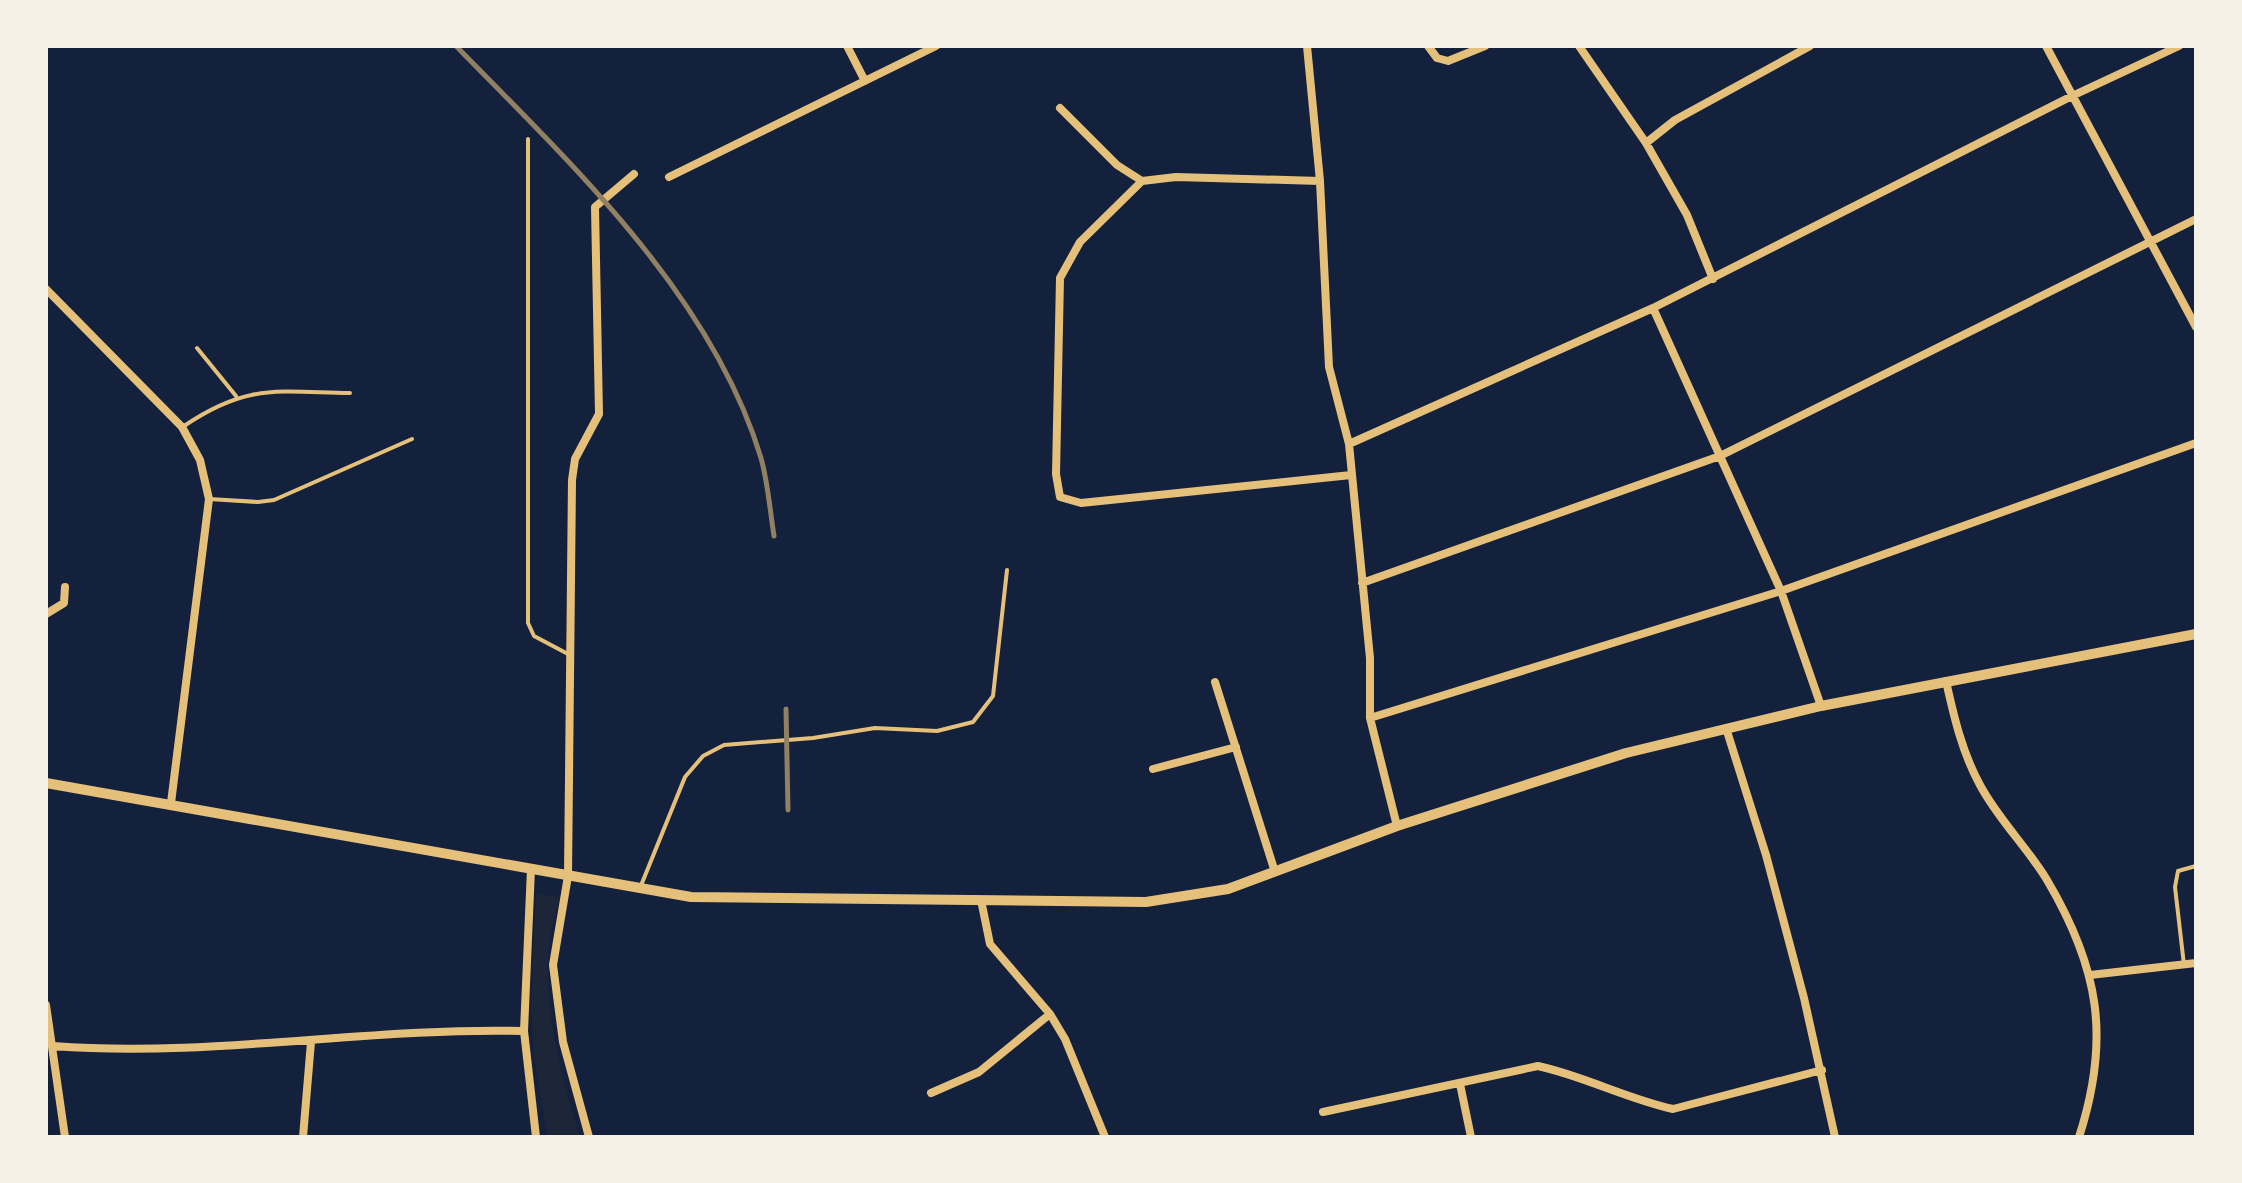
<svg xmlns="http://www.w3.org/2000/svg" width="2242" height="1183" font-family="'Work Sans',sans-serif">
  <rect width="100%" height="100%" fill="#14213d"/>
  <path fill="#1d2539" d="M536 893 560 898C533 975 557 1062 580 1137H548L534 1058 531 1005Z"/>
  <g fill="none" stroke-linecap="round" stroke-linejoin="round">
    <path stroke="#e5c07b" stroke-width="4" d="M528 139V623L534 636 568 654
      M197 348 236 396
      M184 426C248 383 277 392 350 393
      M209 499 258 502 274 500 412 439
      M640 888 685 777 703 756 724 745 813 738 875 728 937 731 973 722 993 696 1007 570
      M2184 965 2175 887 2178 871 2196 866"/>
    <path stroke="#e5c07b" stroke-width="8" d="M847 46 865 81
      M1307 46 1320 181 1329 367 1349 444 1370 658V718L1397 826
      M1428 46 1437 58 1448 61 1485 46
      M1579 46 1646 143 1687 215 1713 279
      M2046 46 2196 327
      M1060 108 1117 165 1142 181
      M1646 143 1675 120 1810 46
      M669 177 936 46
      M1320 181 1176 177 1142 181 1080 242 1060 278 1056 474 1060 497 1081 503 1351 475
      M46 289 182 427 200 460 209 499 171 803
      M1653 308 1781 591 1821 706
      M1349 444 1653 308 2072 96 2179 46
      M1362 583 1720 456 2196 219
      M46 614 64 603 65 587
      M1946 681C1954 717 1962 752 1980 785 1998 819 2027 847 2047 880 2099 968 2111 1038 2079 1137
      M1215 682 1275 872
      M1370 718 1781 591 2196 443
      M1726 728 1766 855 1804 998 1835 1137
      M1153 769 1236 747
      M531 869 524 1031 536 1137
      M981 900 990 944 1050 1014 1065 1039 1105 1137
      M2090 975 2196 963
      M46 1005 65 1137
      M53 1046C211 1058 366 1027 524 1031
      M1460 1084 1471 1137
      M931 1093 979 1072 1050 1014
      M1323 1112 1538 1066C1584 1076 1627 1099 1673 1109L1822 1070
      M303 1137 311 1042
      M589 1137 563 1042 553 965 568 876 572 480 575 459 599 414 595 207 634 174"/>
    <path stroke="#e5c07b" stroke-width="10" d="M46 783 691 897 1146 902 1228 889 1397 826 1626 753 1821 706 2196 634"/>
    <path stroke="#918062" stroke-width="5" d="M456 46C571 164 712 295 761 458 768 483 770 511 774 536
      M786 709 788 810"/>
  </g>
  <rect width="2242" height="1183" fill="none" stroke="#f6f1e7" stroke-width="96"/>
</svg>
